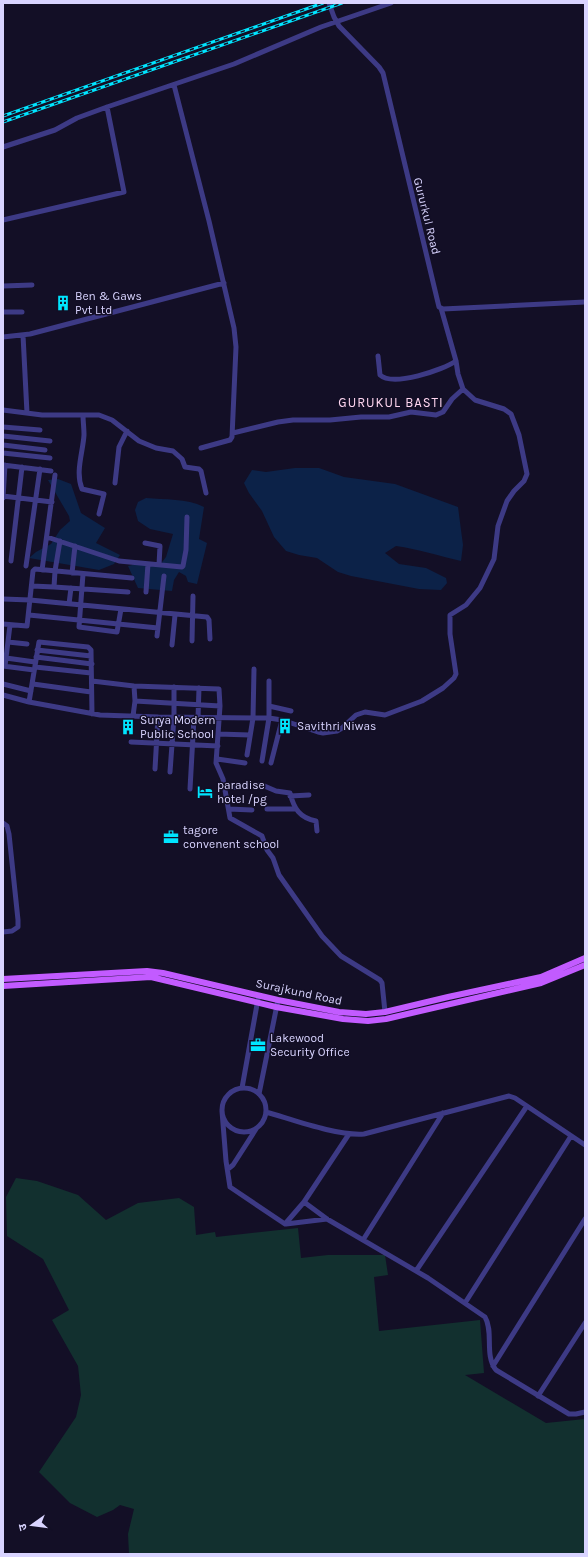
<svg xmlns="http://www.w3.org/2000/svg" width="588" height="1557" font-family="Karla,'Noto Sans Devanagari',sans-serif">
  <rect width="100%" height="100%" fill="#130f26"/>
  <path fill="#12302f" d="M16 1178 37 1181 78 1195 106 1220 138 1203 179 1198 194 1207 196 1235 215 1232 216 1237 298 1228 301 1258 328 1255H385L388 1275 374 1277 379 1331 480 1320 484 1373 465 1375 546 1423 585 1419V1554H129L128 1534 134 1509 120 1505 113 1510 97 1517 70 1503 39 1472 76 1417 81 1395 78 1366 52 1320 69 1310 43 1259 7 1236 6 1197Z"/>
  <path fill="#0c2248" d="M295 468H319L344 477 395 484 458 507 463 545 461 561C439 556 418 549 396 546L385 553 399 564 426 568 446 578 447 583 441 590 419 589 351 576 338 572 317 558 299 555 286 551 274 537 262 511 249 493 244 483 252 470 266 472Z
    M58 479 71 484 81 513 105 528 96 543 120 555 114 564 99 570 29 558 36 552 51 544 60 530 70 521 69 516 48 480Z
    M146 498C165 500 186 498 204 507L199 539 207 543 197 584 188 582 186 576 179 572 174 580 172 591 138 588 128 566 136 564 159 566 166 557 173 534 150 529 138 521 135 510 138 502Z"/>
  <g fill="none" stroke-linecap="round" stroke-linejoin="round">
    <path stroke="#3d3a85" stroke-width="5" d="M329 3 334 17 339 26 379 67 383 73 439 307 443 309 585 302
      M174 85 209 221 234 328 236 347 232 437 230 440 201 448
      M3 147 55 130 77 118 107 107 234 64 321 27 391 3
      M3 220 124 192 107 107
      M3 286 32 285
      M3 312H22
      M23 335 27 413
      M3 337 30 334 224 283
      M378 356 380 375C393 387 443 370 456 361
      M3 410 42 415H99L112 420 139 441 156 448 173 451 182 459 185 467 199 469 201 471 206 493
      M83 415C83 421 84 428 84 435 83 452 75 472 82 489L104 494 99 514
      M3 427 40 430
      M233 433 278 422 293 420H330L361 417H389L411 412 436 415 443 412 452 399 463 389
      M3 436 50 441
      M3 445 45 450
      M3 453 50 458
      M3 465 51 471
      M115 483 119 447 127 431
      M3 496 52 502
      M3 498 5 465
      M47 537 119 561 182 567 183 566 186 550 187 517
      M145 543 160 546 159 565
      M11 561 22 467
      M26 566 40 469
      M42 570 55 475
      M72 573 75 546
      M83 574 79 627 117 632 121 609
      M32 586 54 587 128 592
      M54 587 55 571 60 541
      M146 592 148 564
      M3 599 30 600 207 617 209 620 210 639
      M69 604 71 588
      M29 615 158 628
      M3 624 27 626 33 571 35 569 132 578
      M157 636 164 576
      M192 641 193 596
      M8 642 27 644
      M172 645 175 615
      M37 650 91 656
      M36 657 92 664
      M6 658 35 662
      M3 666 34 670
      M5 666 10 625
      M35 667 91 673
      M92 681 134 686 219 689 220 706 216 763 223 779 230 818 262 836 267 850 273 858 279 875 322 936 341 956 380 980 382 983 385 1012
      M3 684 31 691
      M33 684 91 692
      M3 695 29 702 100 715 158 717 269 718 282 720 318 732 323 733 337 731 342 728 356 715 365 712 385 715 422 701 443 688 454 678 456 674 450 634V615L466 605 480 588 494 559 498 526 507 501 514 491 524 481 527 474 519 435 511 414 504 409 475 400 463 389 458 374 456 361 441 308
      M135 701 220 706
      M29 702 39 642 88 647 91 650 92 714
      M269 706 291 711
      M133 716 135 701 134 686
      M198 718 199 688
      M218 734 250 735
      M131 742 218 746
      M247 755 253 718 254 669
      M217 759 245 763
      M262 761 269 718V681
      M271 763 282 720
      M155 769 158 717
      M170 772 174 717V687
      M224 788 262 785 276 791 290 793C294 809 300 818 316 821L317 831
      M190 789 194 718
      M290 796 309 795
      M229 809 252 810
      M267 809H295
      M3 823 7 826 9 834 18 920V927L12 931 3 932
      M242 1088 258 999
      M222 1110a22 22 0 1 1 44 0a22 22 0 1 1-44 0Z
      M259 1094 278 1000
      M222 1111 226 1161 230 1187 285 1224 304 1202 349 1134
      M266 1112C294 1120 337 1136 364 1134L509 1096 515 1098 585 1145
      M228 1169 233 1165 256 1129
      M304 1202 327 1219 428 1278 485 1317C494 1332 484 1355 496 1370L569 1414H576L585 1412
      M286 1224 327 1219
      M363 1240 443 1113
      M416 1271 527 1106
      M465 1303 571 1136
      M493 1366 585 1219
      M538 1396 585 1323"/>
    <path stroke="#c25bff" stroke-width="6" d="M3 979 147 971 163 973 278 1000 339 1012 366 1014 385 1012 448 997 541 977 585 958
      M3 986 151 977 276 1007 343 1019 368 1021 386 1019 541 983 585 965"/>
    <g stroke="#00e5ff" stroke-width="3">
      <path id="rail" d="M3 116 323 3
        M3 122 342 3"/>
    </g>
    <use href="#rail" stroke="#130f26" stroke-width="1.5" stroke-dasharray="4.5" stroke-linecap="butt"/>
  </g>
  <defs>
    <g id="building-bare" transform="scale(1.2)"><path d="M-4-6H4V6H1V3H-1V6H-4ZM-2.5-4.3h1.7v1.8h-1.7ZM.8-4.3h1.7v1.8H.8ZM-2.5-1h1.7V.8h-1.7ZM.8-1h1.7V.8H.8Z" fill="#00e5ff" stroke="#130f26" stroke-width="2.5" paint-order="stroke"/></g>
    <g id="hotel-bare" transform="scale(1.2)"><path d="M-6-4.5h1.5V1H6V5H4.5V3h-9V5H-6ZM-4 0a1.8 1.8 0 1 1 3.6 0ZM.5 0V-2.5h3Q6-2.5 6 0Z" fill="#00e5ff" stroke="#130f26" stroke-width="2.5" paint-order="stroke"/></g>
    <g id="office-bare" transform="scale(1.2)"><path d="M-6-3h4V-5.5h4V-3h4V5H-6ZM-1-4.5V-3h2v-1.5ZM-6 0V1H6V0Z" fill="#00e5ff" stroke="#130f26" stroke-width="2.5" paint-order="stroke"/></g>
  </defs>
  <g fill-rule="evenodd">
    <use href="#building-bare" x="63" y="303"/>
    <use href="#building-bare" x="285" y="726"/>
    <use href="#building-bare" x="128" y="727"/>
    <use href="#hotel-bare" x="205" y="792"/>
    <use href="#office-bare" x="171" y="837"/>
    <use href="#office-bare" x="258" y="1045"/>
  </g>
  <g text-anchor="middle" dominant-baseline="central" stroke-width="3" stroke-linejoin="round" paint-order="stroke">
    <g font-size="12" fill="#d9d4ff" stroke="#130f26">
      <text transform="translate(427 216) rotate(76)">Gururkul Road</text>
      <text transform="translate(299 992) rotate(12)">Surajkund Road</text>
    </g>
    <g font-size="12" fill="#d9d4ff" stroke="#130f26" text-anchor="start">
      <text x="75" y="296">Ben &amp; Gaws<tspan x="75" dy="14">Pvt Ltd</tspan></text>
      <text x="140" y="720">Surya Modern<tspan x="140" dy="14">Public School</tspan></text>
      <text x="297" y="726">Savithri Niwas</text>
      <text x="217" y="785">paradise<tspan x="217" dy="14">hotel /pg</tspan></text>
      <text x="183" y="830">tagore<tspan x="183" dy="14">convenent school</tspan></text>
      <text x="270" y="1038">Lakewood<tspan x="270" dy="14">Security Office</tspan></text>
    </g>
    <g font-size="13" letter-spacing="1" fill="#ffd6f0" stroke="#130f26">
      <text x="391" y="402">GURUKUL BASTI</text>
    </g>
  </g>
  <rect width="588" height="1557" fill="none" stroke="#d9d4ff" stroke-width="8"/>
  <g transform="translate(32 1525) rotate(256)" stroke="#130f26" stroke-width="3" paint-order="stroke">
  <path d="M0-3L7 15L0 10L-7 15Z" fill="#d9d4ff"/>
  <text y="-6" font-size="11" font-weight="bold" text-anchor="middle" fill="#d9d4ff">उ</text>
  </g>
</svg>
